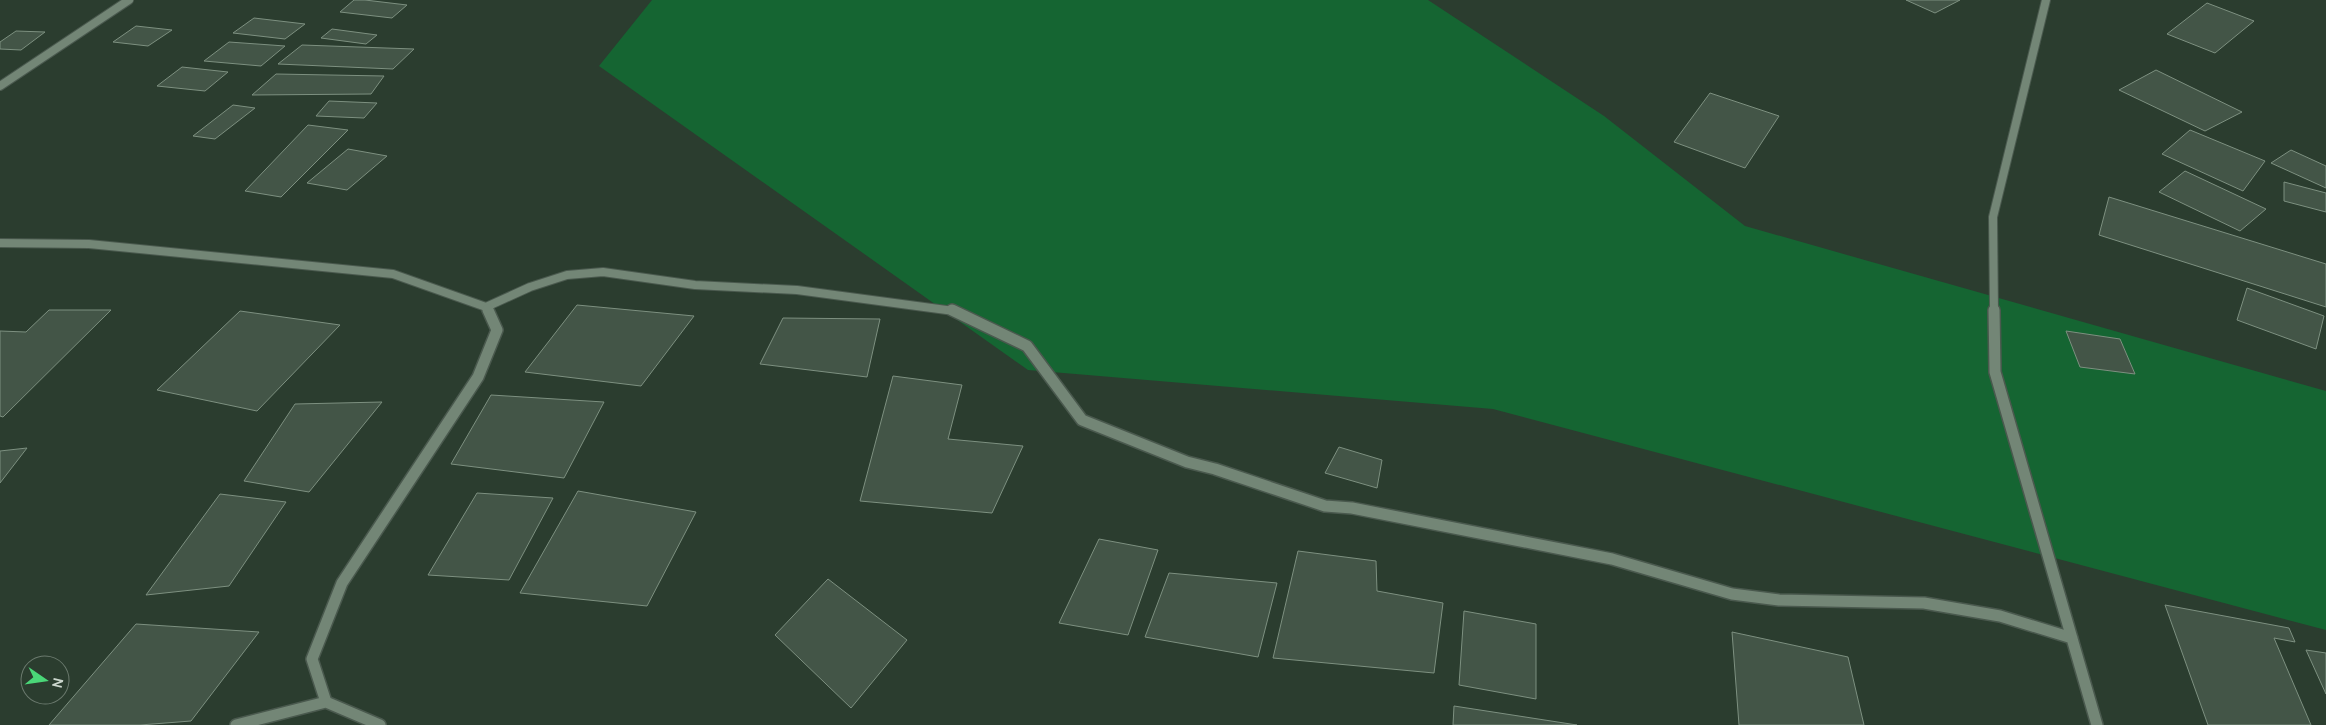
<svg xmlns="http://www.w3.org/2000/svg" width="2326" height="725" font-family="Cabin,sans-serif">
  <rect width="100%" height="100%" fill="#2b3d2f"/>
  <path fill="#156532" d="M652 0H1428L1604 116 1745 226 2326 391V630L1493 409 1028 370 599 66Z"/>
  <path fill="#435547" stroke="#7d9080" d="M354 0H365L407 5 392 18 340 12Z
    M1906 0H1960L1935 13Z
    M2207 3 2254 21 2215 53 2167 34Z
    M254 18 305 24 285 39 233 33Z
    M136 26 172 30 148 46 113 42Z
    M332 29 377 35 366 44 321 38Z
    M16 31 45 32 21 50 0 49V42Z
    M229 42 285 46 261 66 204 61Z
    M302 45 414 49 393 69 278 64Z
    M182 67 228 72 205 91 157 86Z
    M2156 70 2242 112 2205 131 2119 90Z
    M276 74 384 76 371 94 252 95Z
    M1710 93 1779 116 1745 168 1674 142Z
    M329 101 377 103 364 118 316 116Z
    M233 105 255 108 215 139 193 136Z
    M308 125 348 130 281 197 245 191Z
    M2190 130 2265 161 2243 191 2162 154Z
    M348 149 387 156 347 190 307 183Z
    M2291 150 2326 166V188L2271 163Z
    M2185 171 2266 209 2240 231 2159 192Z
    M2284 182 2326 193V212L2284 201Z
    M2109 197 2326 264V307L2099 235Z
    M2247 288 2324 316 2316 349 2237 320Z
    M577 305 694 316 641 386 525 372Z
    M49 310H111L3 417 0 416V331L26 332Z
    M240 311 340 325 257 411 157 390Z
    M783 318 880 319 867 377 760 364Z
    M2066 331 2120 339 2135 374 2080 367Z
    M893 376 962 385 948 439 1023 446 992 513 860 501Z
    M491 395 604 402 564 478 451 464Z
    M382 402 309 492 244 481 295 404Z
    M1339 447 1382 460 1377 488 1325 473Z
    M27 448 0 483V451Z
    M578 491 696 512 647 606 520 593Z
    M477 493 553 498 509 580 428 575Z
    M220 494 286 502 229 586 146 595Z
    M1099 539 1158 550 1128 635 1059 623Z
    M1298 551 1376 561 1377 591 1443 603 1434 673 1273 658Z
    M1169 573 1277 583 1258 657 1145 637Z
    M828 579 907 640 851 708 775 635Z
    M2165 605 2289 628 2295 642 2274 638 2311 725H2208Z
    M1464 611 1536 624V699L1459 685Z
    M136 624 259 632 191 721 140 725H49Z
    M1732 632 1848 657 1864 725H1739Z
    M2306 650 2326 653V694Z
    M1454 706 1577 725H1453Z"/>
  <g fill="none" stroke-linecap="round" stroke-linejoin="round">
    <g stroke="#4a594e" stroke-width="10">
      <path id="lane" d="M0 86 129 0"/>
    </g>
    <g stroke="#4a594e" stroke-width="10">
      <path id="street-far1" d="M0 243 89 244 393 274 486 307 530 287 567 275 603 272 695 285 797 290 954 311
        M486 307 488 311
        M1994 311 1993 217 2046 0"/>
    </g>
    <g stroke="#4a594e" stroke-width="14">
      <path id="street" d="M952 310 1027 346 1082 420 1187 462 1215 469 1325 506 1352 508 1612 559 1732 594 1779 600 1924 603 2000 616 2072 638
        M1994 310 1995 372 2097 725
        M326 702 312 659 342 583 478 377 497 330 488 310
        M236 725 326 702 380 725"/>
    </g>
    <use href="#lane" stroke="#738676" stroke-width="8"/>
    <use href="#street-far1" stroke="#738676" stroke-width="8"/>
    <use href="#street" stroke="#738676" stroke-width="11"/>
  </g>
  <g transform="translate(45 680) rotate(103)"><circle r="24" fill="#2b3d2f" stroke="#6b7a6e"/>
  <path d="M0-4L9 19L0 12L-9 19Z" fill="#4ad778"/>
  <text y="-8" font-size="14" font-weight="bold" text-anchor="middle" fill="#cbd6cd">N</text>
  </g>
</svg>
